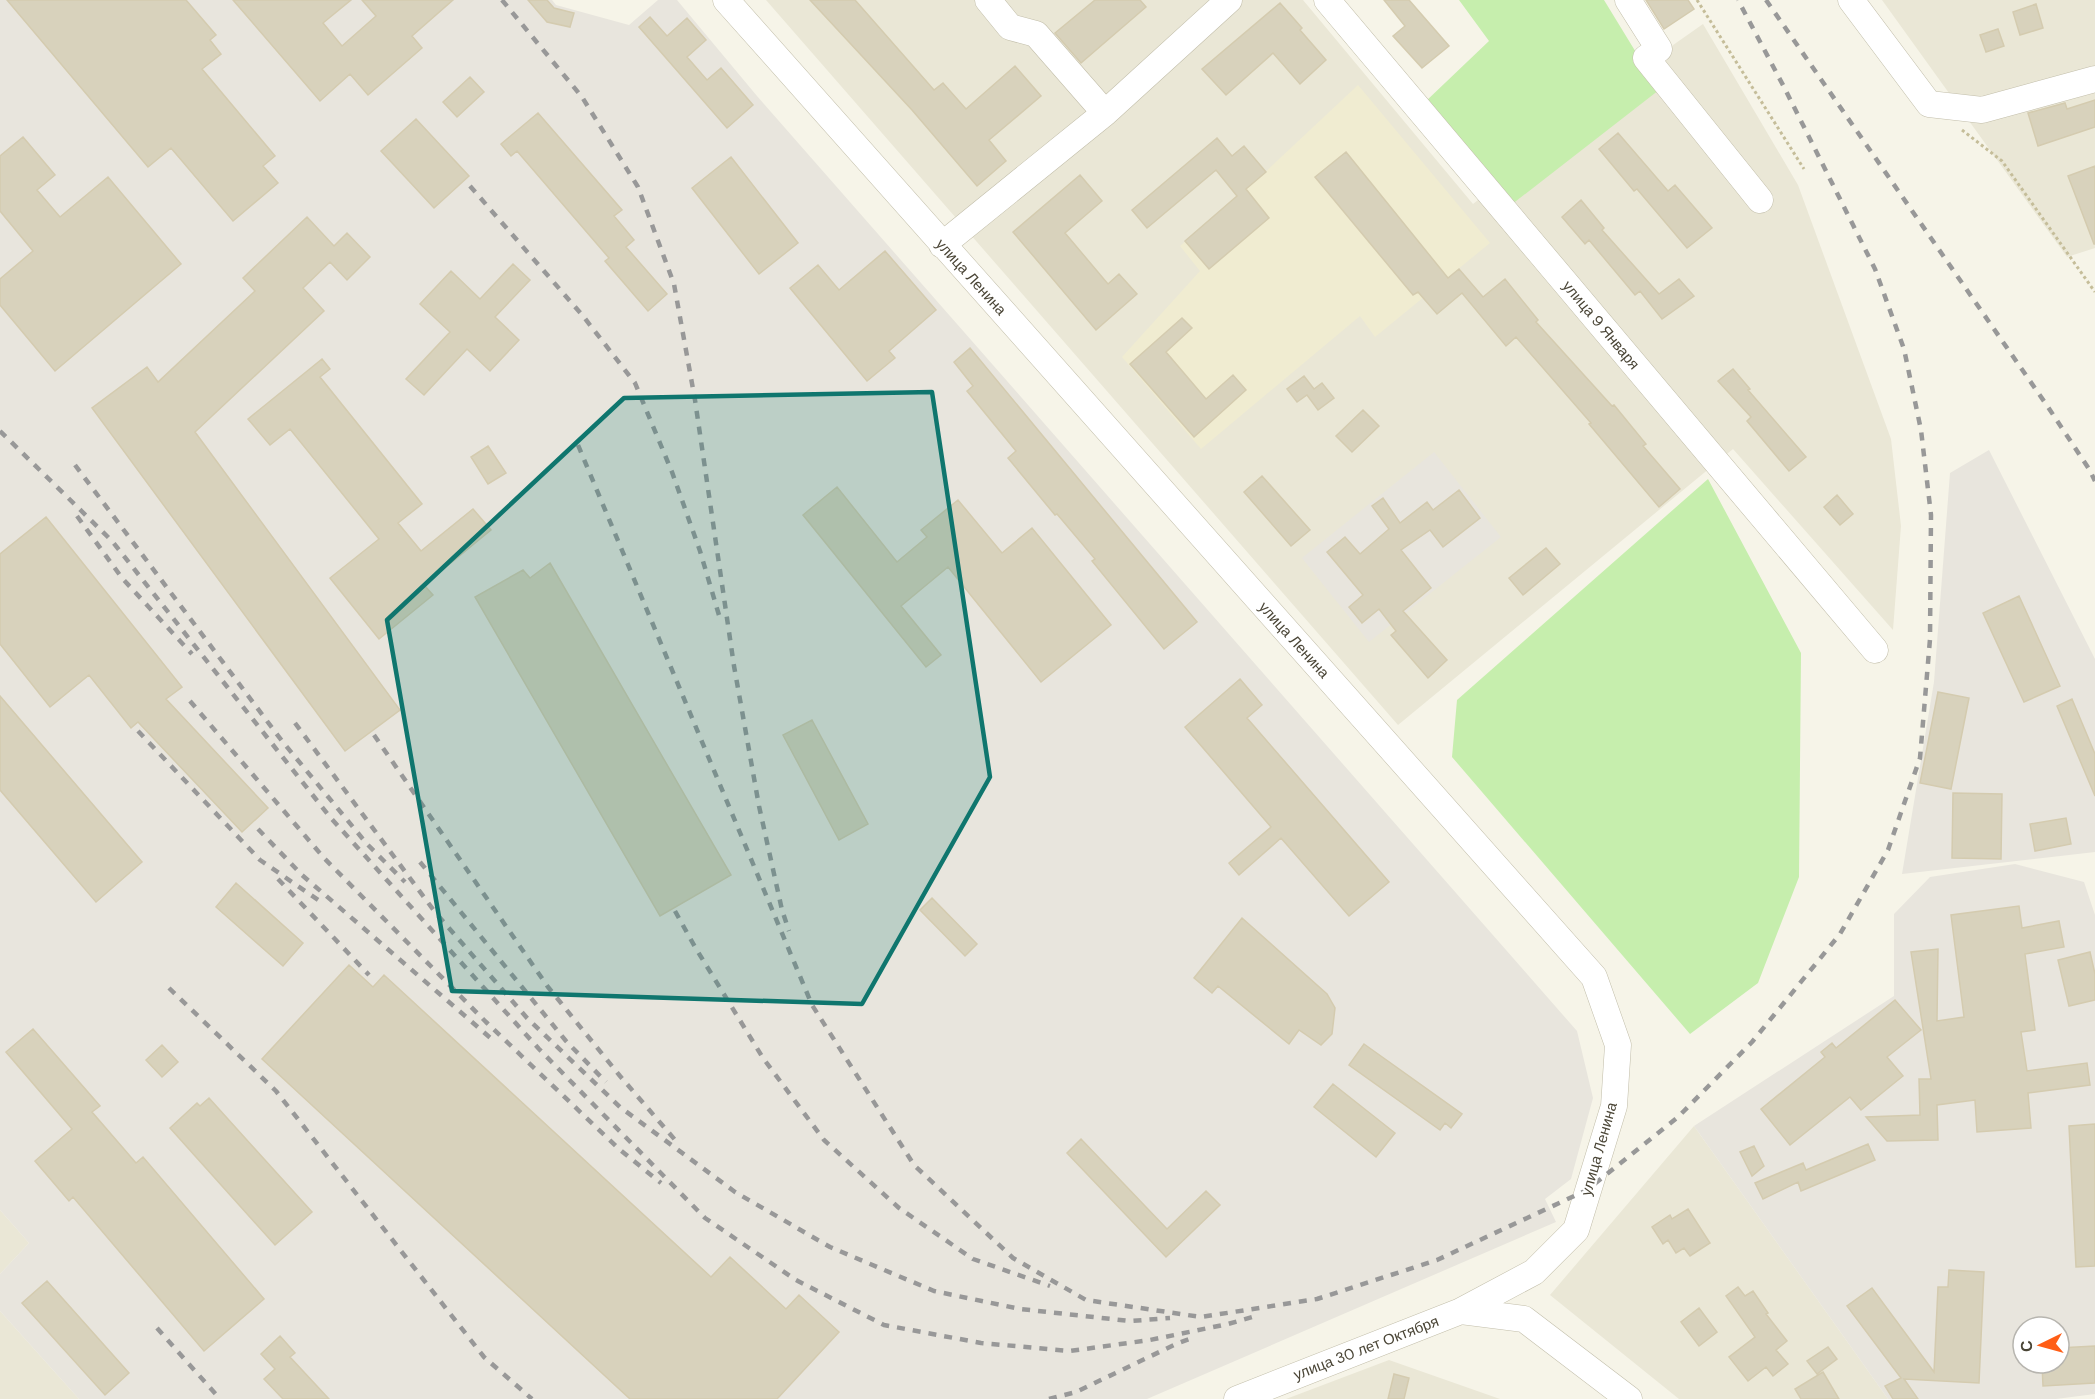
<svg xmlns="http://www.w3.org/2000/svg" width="2095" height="1399" font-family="'DM Sans',sans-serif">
  <rect width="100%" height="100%" fill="#f6f4e8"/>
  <path fill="#eae7d6" d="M766 0H1303L1473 204 1639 69 1703 24 1798 185 1891 439 1901 526 1893 630 1733 449 1398 725Z
    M1882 0H2095V248L2067 257Z
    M1694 1126 1888 1399H1679L1550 1295Z
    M0 1210 29 1243 0 1274Z
    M0 1311 79 1399H0Z
    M1389 1360 1500 1399H1286Z"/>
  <path fill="#e8e5dd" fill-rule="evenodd" d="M0 0H552L556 5 629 25 658 0H677L757 96 1577 1031 1593 1098 1571 1179 1545 1199 1556 1222 1147 1399H79L0 1311V1274L29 1243 0 1210Z
    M1989 450 2095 659V852L1902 874 1934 682 1950 473Z
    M1434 452 1501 537 1369 642 1302 558Z
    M2015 864 2084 882 2095 915V1394L2056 1399H1888L1694 1126 1894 996V914L1930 877ZM2023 1327H2059V1363H2023Z"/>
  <path fill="#f0ecd1" d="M1358 85 1490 243 1375 337 1360 316 1201 449 1122 357 1200 271 1180 246 1261 176Z"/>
  <path fill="#c6eead" d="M1459 0H1604L1659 90 1511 205 1424 103 1489 41Z
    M1708 479 1801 653 1799 877 1758 983 1690 1034 1452 757 1457 700Z"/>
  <path fill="#d8d2bc" stroke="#d4cbaf" stroke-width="1.5" d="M7 0H186L216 35 210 40 221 54 202 69 275 156 263 166 278 183 233 221 171 148 148 167Z
    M233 0H351L323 23 342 46 376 16 362 0H453L412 36 422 48 368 95 350 74 320 101Z
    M528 0H547L554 8 574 13 570 27 547 22Z
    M810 0H855L934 90 943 83 966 109 1015 66 1041 96 989 140 1006 161 977 186 912 110Z
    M1095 0H1140L1146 7 1081 63 1055 33Z
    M1384 0H1409L1449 46 1422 68 1393 36 1405 26Z
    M1646 0H1688L1694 9 1664 29Z
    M1280 3 1302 28 1300 30 1326 60 1300 84 1273 53 1226 95 1202 69Z
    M2036 4 2043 28 2020 35 2013 12Z
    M650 17 667 36 687 18 706 40 687 57 707 80 721 68 753 105 727 128 639 27Z
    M1998 29 2004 46 1986 52 1980 35Z
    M470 77 484 92 457 117 443 102Z
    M2095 100V127L2038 146 2028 113 2065 103 2067 109Z
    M538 113 622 210 614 216 634 240 626 247 667 294 648 311 605 261 609 258 517 151 511 156 501 144Z
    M416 119 469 176 434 208 381 151Z
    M1618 133 1668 191 1675 185 1712 228 1687 248 1637 189 1634 191 1599 149Z
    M23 137 55 175 37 190 60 217 108 177 181 264 55 371 0 305V279L33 251 0 211V156Z
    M1217 138 1232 156 1244 146 1266 172 1246 189 1269 218 1209 269 1185 241 1237 196 1216 170 1147 228 1132 210Z
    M1346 152 1448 278 1459 269 1483 297 1505 279 1538 320 1536 322 1612 406 1614 405 1646 444 1643 446 1680 489 1659 507 1589 424 1591 423 1516 337 1506 346 1462 293 1437 314 1418 292 1413 295 1315 177Z
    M731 157 798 243 759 274 692 188Z
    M2095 166V244H2094L2068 176Z
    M1080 175 1102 201 1065 233 1108 284 1119 274 1137 294 1096 330 1013 232Z
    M1581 200 1604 228 1602 230 1659 294 1679 279 1694 296 1662 319 1640 291 1635 295 1589 240 1585 244 1562 217Z
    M307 217 334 246 347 233 370 257 347 280 330 262 303 288 324 311 195 432 400 710 345 751 92 408 147 367 158 382 255 291 243 278Z
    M885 251 936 310 889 351 895 358 867 381 790 288 818 265 839 290Z
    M513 264 530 280 495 317 519 340 490 371 467 349 424 395 406 379 450 332 420 304 451 271 480 299Z
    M1182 318 1192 328 1166 352 1206 399 1233 375 1246 390 1194 437 1130 364Z
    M970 348 1197 622 1164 649 1092 561 1095 559 1057 514 1055 515 1008 458 1016 451 967 391 973 386 954 362Z
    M322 359 330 369 320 377 422 504 398 523 421 551 473 509 491 530 424 585 433 595 379 639 330 578 379 539 290 429 270 445 248 419Z
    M1733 369 1750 389 1748 390 1806 457 1789 471 1747 421 1751 417 1718 381Z
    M1304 376 1314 389 1322 383 1334 398 1318 410 1307 395 1297 402 1287 389Z
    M1363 410 1379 426 1352 452 1336 436Z
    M488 446 506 473 488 484 471 457Z
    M1262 476 1310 530 1291 546 1244 492Z
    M837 487 897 562 927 537 921 530 958 500 1002 553 1032 528 1111 625 1041 682 948 567 901 606 941 655 926 667 803 515Z
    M1459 490 1480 518 1443 547 1430 530 1401 550 1431 588 1403 611 1447 660 1428 678 1391 635 1396 631 1379 609 1362 623 1349 607 1363 595 1327 552 1345 537 1360 554 1389 529 1372 506 1383 498 1400 523 1427 502 1433 510Z
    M1837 495 1853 514 1840 525 1824 507Z
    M46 517 182 687 166 699 268 808 242 832 138 722 131 728 89 675 50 707 0 644V554Z
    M1546 548 1560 564 1523 595 1509 578Z
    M550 563 731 875 660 916 475 597 523 570 530 578Z
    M2019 596 2060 686 2024 702 1983 613Z
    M1240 679 1262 705 1247 718 1389 882 1349 916 1281 838 1239 875 1229 863 1271 827 1185 727Z
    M1938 692 1969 698 1951 789 1920 783Z
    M0 696 142 862 96 902 0 790Z
    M2072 699 2095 754V796L2057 706Z
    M812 720 868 824 839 840 783 735Z
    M1953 793 2002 794 2001 859 1952 858Z
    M2066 818 2071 844 2035 851 2030 824Z
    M236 883 303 943 283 966 216 907Z
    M932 898 977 944 965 956 920 910Z
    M2019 906 2022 928 2059 921 2064 947 2025 954 2035 1030 2021 1032 2027 1071 2087 1063 2090 1085 2028 1093 2031 1128 1977 1132 1975 1100 1937 1105 1938 1140 1887 1141 1866 1117 1920 1115 1919 1079H1931L1911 952 1938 949 1937 1021 1964 1017 1951 915Z
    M1242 918 1327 994 1335 1008 1332 1034 1321 1045 1299 1030 1289 1044 1218 986 1212 993 1194 978Z
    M2090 952 2095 974V1000L2069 1006 2058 960Z
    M349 965 373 987 384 975 711 1277 730 1257 786 1309 799 1295 839 1332 777 1399H630L262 1059Z
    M1895 1000 1921 1030 1887 1057 1903 1076 1861 1110 1850 1097 1790 1145 1761 1109 1825 1057 1821 1052 1832 1043 1836 1048Z
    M33 1029 100 1106 92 1112 136 1163 143 1157 264 1299 204 1351 73 1197 69 1201 35 1161 72 1129 6 1052Z
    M1364 1044 1462 1114 1451 1128 1445 1123 1440 1130 1349 1065Z
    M162 1045 178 1062 162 1077 146 1060Z
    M1333 1084 1395 1133 1376 1157 1314 1107Z
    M209 1098 312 1212 275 1245 170 1128 197 1103 200 1106Z
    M2095 1124V1266L2076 1267 2069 1126Z
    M1081 1139 1167 1229 1206 1191 1220 1205 1166 1257 1067 1153Z
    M1868 1144 1875 1160 1801 1191 1798 1182 1763 1199 1755 1183 1803 1163 1806 1170Z
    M1754 1146 1764 1166 1752 1176 1740 1152Z
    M1688 1209 1710 1243 1690 1256 1684 1248 1676 1253 1668 1240 1663 1244 1652 1227 1670 1215 1672 1219Z
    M1949 1270 1984 1272 1979 1383 1904 1379 1918 1399H1893L1885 1386 1901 1378 1847 1306 1872 1288 1934 1372 1938 1287H1948Z
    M47 1281 129 1373 105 1395 22 1303Z
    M1738 1287 1745 1296 1753 1291 1768 1313 1766 1314 1787 1341 1776 1350 1788 1364 1773 1376 1766 1367 1748 1381 1729 1357 1755 1337 1726 1296Z
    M1699 1308 1717 1332 1699 1346 1681 1322Z
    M280 1336 295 1353 290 1357 329 1399H283L264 1379 275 1369 261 1354Z
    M2095 1346V1383L2043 1386 2042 1363H2059V1348Z
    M1828 1347 1837 1359 1817 1374 1807 1361Z
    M1823 1372 1839 1399H1801L1795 1389Z
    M1394 1374 1409 1378 1404 1399H1388Z"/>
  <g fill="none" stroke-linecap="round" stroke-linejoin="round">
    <g stroke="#c2beaa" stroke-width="27">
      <path id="minor" d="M726 0 1594 977 1618 1045 1614 1106 1576 1230 1534 1272 1461 1311 1237 1399
        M988 0 1010 27 1036 34 1105 113
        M1327 0 1875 650
        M1628 0 1659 49 1646 58 1760 200
        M1851 0 1929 104 1982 110 2095 79
        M942 245 1105 113 1229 0
        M1461 1311 1524 1319 1629 1399"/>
    </g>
    <path stroke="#c5bd99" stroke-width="3" stroke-dasharray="3 3" stroke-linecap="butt" d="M1697 0 1804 169
      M1962 130 2002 161 2095 292"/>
    <use href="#minor" stroke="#fff" stroke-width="26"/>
    <path stroke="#989898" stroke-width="4.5" stroke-dasharray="8 8" stroke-linecap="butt" d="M502 0 582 97 638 187 674 284 695 400 734 666 759 806 782 910 789 931
      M1766 0 2048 407 2089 469 2095 481
      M470 186 583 316 635 383 672 472 700 551 721 622
      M0 431 112 541 330 817 539 1049 705 1218 796 1280 884 1325 981 1343 1070 1351 1150 1340 1228 1324 1256 1316
      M578 445 812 1005 914 1165 1013 1258 1086 1300 1201 1317 1317 1299 1437 1260 1587 1190 1678 1117 1752 1042 1840 934 1888 850 1920 758 1930 639 1931 515 1921 430 1904 349 1875 269 1784 87 1738 0
      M75 465 282 741 367 844 405 882
      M77 516 122 578 192 654
      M190 701 324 858 486 1022 619 1149 661 1183
      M295 723 435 912 527 1018 620 1107 735 1192 830 1247 934 1291 1020 1309 1130 1321 1170 1318
      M138 731 260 860 324 904
      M374 735 548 987 620 1076 676 1141
      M258 829 302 875 494 1041
      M420 862 566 1041 606 1082
      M278 879 369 975
      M675 911 695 947 763 1058 824 1140 899 1208 973 1259 1050 1286
      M169 988 276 1091 484 1357 532 1399
      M157 1328 220 1399
      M1049 1399 1076 1392 1176 1344 1195 1337"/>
  </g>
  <path fill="#0f766e" fill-opacity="0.2" stroke="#0f766e" stroke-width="4.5" stroke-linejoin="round" d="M932 392 990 777 862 1004 452 991 387 620 624 398Z"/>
  <g text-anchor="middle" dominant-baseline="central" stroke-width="4.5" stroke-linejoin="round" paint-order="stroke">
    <g font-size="15" fill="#4a4536" stroke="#fff">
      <text transform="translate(971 277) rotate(48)">улица Ленина</text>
      <text transform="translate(1601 325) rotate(50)">улица 9 Января</text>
      <text transform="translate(1294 640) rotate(48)">улица Ленина</text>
      <text transform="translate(1599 1149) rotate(-74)">улица Ленина</text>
      <text transform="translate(1366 1348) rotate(-21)">улица 30 лет Октября</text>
    </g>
  </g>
  <g transform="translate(2041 1345) rotate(265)"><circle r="28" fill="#ffffff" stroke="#b7b5af" stroke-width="1.5"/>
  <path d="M0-4.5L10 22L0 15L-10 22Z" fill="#ff5e16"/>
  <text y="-9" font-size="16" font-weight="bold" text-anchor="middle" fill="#4a4536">С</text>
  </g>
</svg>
